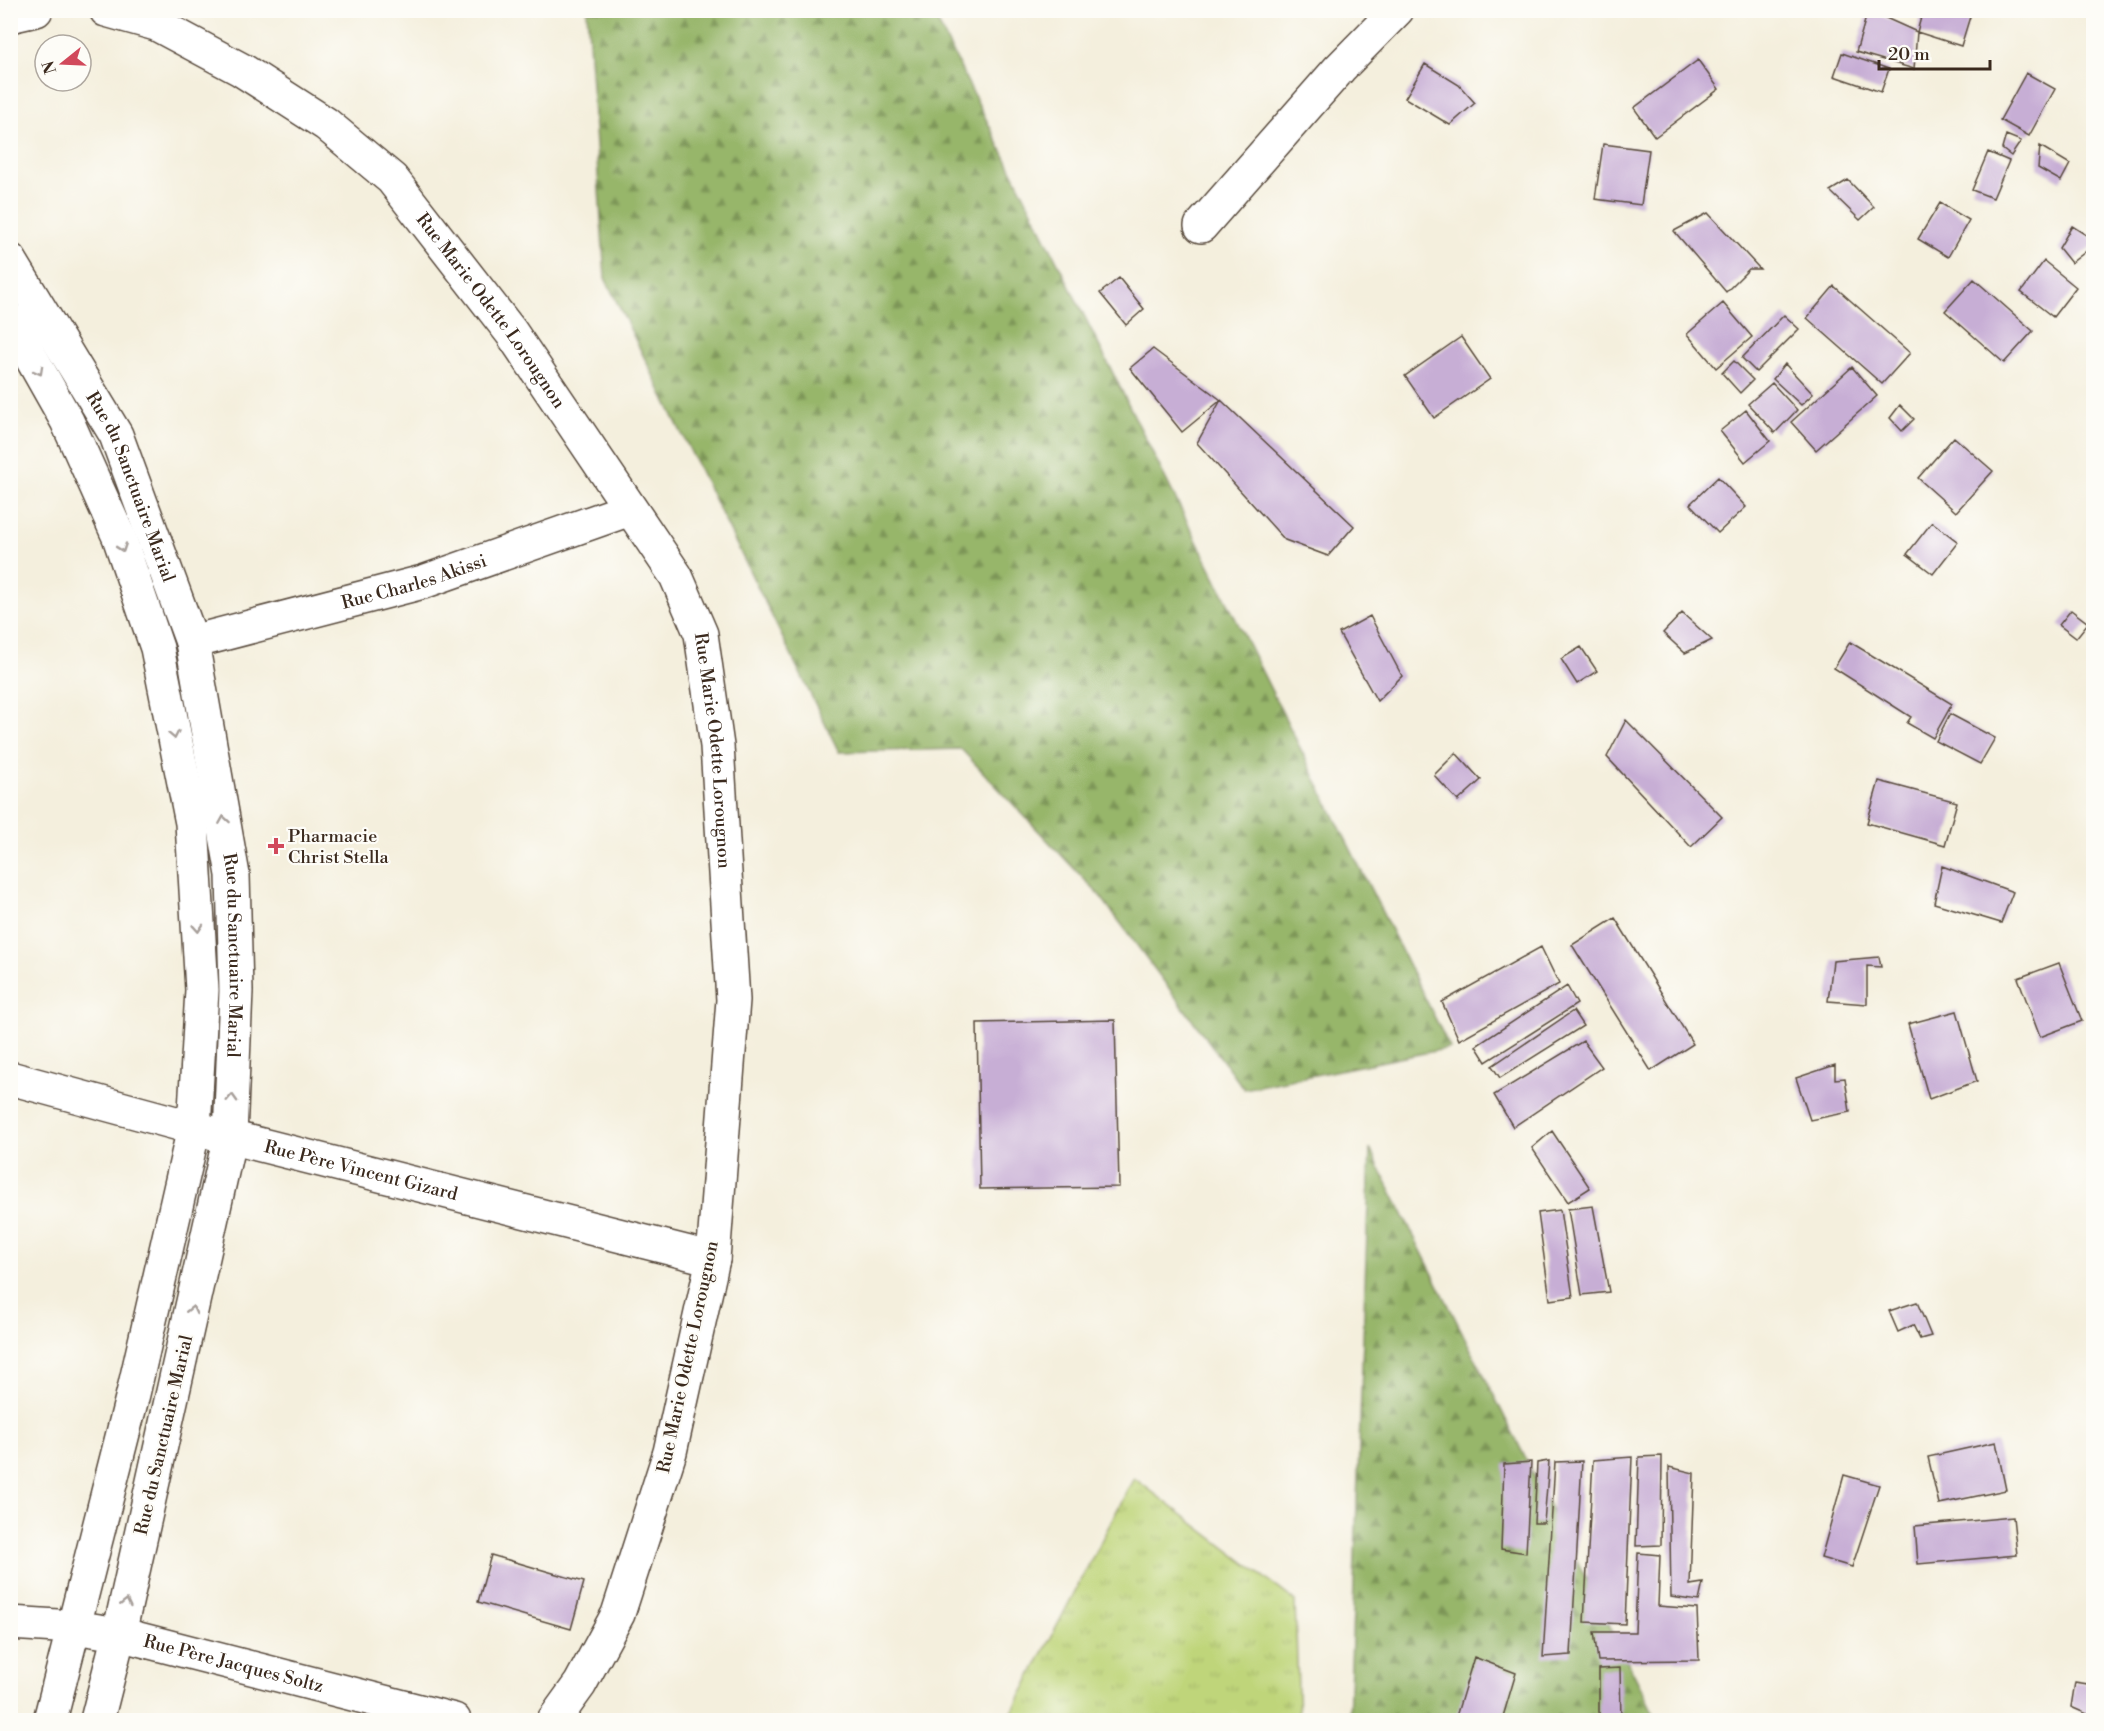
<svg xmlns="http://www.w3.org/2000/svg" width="2104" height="1731" font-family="'Libre Bodoni',serif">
  <defs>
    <pattern id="grass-tufts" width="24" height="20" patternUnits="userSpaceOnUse" patternTransform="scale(1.5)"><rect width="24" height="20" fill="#bfd57a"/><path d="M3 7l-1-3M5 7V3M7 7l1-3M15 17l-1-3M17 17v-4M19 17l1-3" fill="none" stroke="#a5b769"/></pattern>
    <pattern id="forest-firs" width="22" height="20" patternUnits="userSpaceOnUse" patternTransform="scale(1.5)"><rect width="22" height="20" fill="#97b66a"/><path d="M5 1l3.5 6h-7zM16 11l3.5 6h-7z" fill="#7c9457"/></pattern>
  </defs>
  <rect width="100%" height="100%" fill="#fdfcf7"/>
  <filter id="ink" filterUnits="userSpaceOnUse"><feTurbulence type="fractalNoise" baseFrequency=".0167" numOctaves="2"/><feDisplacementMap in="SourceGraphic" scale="12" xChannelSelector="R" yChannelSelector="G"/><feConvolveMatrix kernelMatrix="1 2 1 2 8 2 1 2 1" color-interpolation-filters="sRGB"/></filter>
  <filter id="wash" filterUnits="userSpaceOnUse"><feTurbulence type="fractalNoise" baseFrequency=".008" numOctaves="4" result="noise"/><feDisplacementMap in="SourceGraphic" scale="24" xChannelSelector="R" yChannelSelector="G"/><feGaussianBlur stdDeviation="1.35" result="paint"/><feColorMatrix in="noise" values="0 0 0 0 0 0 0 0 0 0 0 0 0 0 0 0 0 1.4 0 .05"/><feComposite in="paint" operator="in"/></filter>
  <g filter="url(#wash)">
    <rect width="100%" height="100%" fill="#f4efdd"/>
    <path fill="url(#grass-tufts)" stroke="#7d804c" stroke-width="1.5" d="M1134 1478 1295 1601 1299 1720H1008Z"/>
    <path fill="url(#forest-firs)" stroke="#697044" stroke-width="1.5" d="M587 11H932L1450 1048 1244 1089 1101 897 961 749 839 752 605 278Z
      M1370 1149 1657 1720H1349Z"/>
    <g id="blocks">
      <path fill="#c7aed5" d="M1868 10 1917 32 1914 69 1856 52Z
        M1923 10H1972L1961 46 1917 32Z
        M1842 53 1889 69 1881 92 1834 76Z
        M1698 60 1719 89 1655 137 1634 108Z
        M1425 64 1459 85 1475 103 1450 125 1405 98Z
        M2026 73 2055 89 2029 136 2000 120Z
        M2006 135 2021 141 2011 156 2002 149Z
        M1603 144 1649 150 1641 205 1595 199Z
        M2040 146 2070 164 2061 181 2038 168Z
        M1988 152 2009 161 1993 198 1972 190Z
        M1848 180 1874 207 1860 220 1830 191Z
        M1940 203 1969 220 1948 257 1918 239Z
        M1708 213 1760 269H1749L1726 292 1674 231Z
        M2072 226 2094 240V245L2071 263 2059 248Z
        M2044 261 2076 287 2053 317 2021 292Z
        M1119 278 1144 309 1126 325 1100 293Z
        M1974 279 2033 331 2004 363 1945 311Z
        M1834 286 1910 353 1882 384 1807 318Z
        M1723 303 1752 337 1716 368 1687 334Z
        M1784 315 1799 329 1756 372 1742 358Z
        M1461 337 1490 379 1434 418 1405 376Z
        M1153 349 1221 400 1354 526 1328 556 1285 540 1197 443 1221 400 1182 432 1130 368Z
        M1734 361 1753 380 1740 393 1722 373Z
        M1785 364 1813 394 1801 405 1773 379Z
        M1852 367 1877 396 1816 450 1791 422Z
        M1772 383 1797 410 1775 433 1748 404Z
        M1900 405 1914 419 1902 431 1890 418Z
        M1746 410 1770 441 1745 462 1720 431Z
        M1954 437 1993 471 1956 512 1918 478Z
        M1718 477 1746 507 1718 533 1690 504Z
        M1932 522 1958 542 1933 574 1907 554Z
        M2071 610 2088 623 2076 638 2059 625Z
        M1682 613 1712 640 1685 653 1663 633Z
        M1370 616 1402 676 1377 701 1339 633Z
        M1850 642 1952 704 1933 738 1907 723 1911 717 1834 668Z
        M1581 647 1597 671 1577 684 1561 659Z
        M1950 714 1995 738 1980 764 1936 741Z
        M1626 720 1722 817 1691 847 1607 757Z
        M1456 753 1481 780 1458 801 1434 775Z
        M1879 781 1957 802 1945 845 1867 823Z
        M1942 866 2013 892 2001 923 1934 903Z
        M1615 918 1693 1044 1651 1071 1572 945Z
        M1541 947 1559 984 1459 1040 1442 1002Z
        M1879 957 1881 967 1867 966V1004L1828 1001 1833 961Z
        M2059 963 2082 1021 2040 1037 2018 978Z
        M1567 986 1577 1004 1486 1062 1476 1046Z
        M1573 1011 1583 1026 1500 1078 1492 1066Z
        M1957 1011 1977 1081 1929 1099 1908 1024Z
        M1115 1020 1119 1187 980 1189 977 1023Z
        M1583 1041 1602 1067 1513 1127 1494 1095Z
        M1835 1065V1079L1845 1078 1850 1112 1810 1120 1796 1078Z
        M1552 1131 1590 1188 1568 1202 1532 1148Z
        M1593 1206 1609 1292 1582 1295 1568 1209Z
        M1560 1210 1573 1297 1550 1300 1538 1213Z
        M1917 1302 1931 1336 1920 1339 1913 1325 1898 1332 1889 1311Z
        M1996 1442 2006 1490 1939 1504 1928 1457Z
        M1662 1456 1661 1545 1636 1546 1639 1457Z
        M1632 1457 1625 1624 1584 1622 1593 1460Z
        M1549 1461 1544 1523H1534L1537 1463Z
        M1582 1461 1571 1655 1543 1657 1555 1462Z
        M1531 1462 1526 1553 1501 1549 1504 1464Z
        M1669 1467 1694 1473 1690 1585 1703 1583 1699 1601 1671 1597Z
        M1844 1475 1879 1485 1852 1567 1821 1558Z
        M2013 1517 2017 1555 1918 1564 1915 1526Z
        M1638 1553 1660 1555 1658 1606 1697 1609 1699 1660 1598 1661 1594 1632H1635Z
        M491 1555 584 1582 571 1629 478 1602Z
        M1474 1657 1516 1673 1502 1720H1455Z
        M1620 1668 1621 1720H1594L1599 1718V1669Z
        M2075 1682 2094 1685V1717L2071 1707Z"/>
    </g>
  </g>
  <g filter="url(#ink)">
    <use href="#blocks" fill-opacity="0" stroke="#57483b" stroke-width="1.5"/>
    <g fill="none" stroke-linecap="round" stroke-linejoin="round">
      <g stroke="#57483b" stroke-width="36">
        <g id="minor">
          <path id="s1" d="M106 10 156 24 242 70 326 124 392 179 511 332 676 576 701 634 717 746 733 1000 713 1259 670 1452 618 1614 580 1684 554 1720"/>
          <path d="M10 16 36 10"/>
          <path d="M1201 226 1340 68 1397 10"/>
          <path id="s2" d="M10 260 116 435 192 642 233 875 236 991 230 1136 119 1634 97 1720"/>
          <path d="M10 320 67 421 119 537 157 648 192 823 202 990 194 1128 133 1394 50 1720"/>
          <path id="s3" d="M192 642 423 582 630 509"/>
          <path id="s4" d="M10 1078 194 1128 713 1259"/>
          <path id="s5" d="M10 1623 73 1627 119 1634 454 1720"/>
        </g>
      </g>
      <use href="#minor" stroke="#fff" stroke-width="33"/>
    </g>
    <defs><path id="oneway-chevron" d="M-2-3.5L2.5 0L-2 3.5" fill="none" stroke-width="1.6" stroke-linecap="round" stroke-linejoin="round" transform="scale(1.5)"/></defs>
    <g stroke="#a79f9a">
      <use href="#oneway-chevron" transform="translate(39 371) rotate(61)"/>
      <use href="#oneway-chevron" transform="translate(122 548) rotate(71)"/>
      <use href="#oneway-chevron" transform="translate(174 735) rotate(79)"/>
      <use href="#oneway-chevron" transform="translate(224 820) rotate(-99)"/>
      <use href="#oneway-chevron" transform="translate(198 928) rotate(86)"/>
      <use href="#oneway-chevron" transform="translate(232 1098) rotate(-88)"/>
      <use href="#oneway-chevron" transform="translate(192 1310) rotate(-77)"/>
      <use href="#oneway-chevron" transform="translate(126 1603) rotate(-77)"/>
    </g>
  </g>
  <path fill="#d1495b" stroke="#fdfcf7" stroke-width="2" d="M273 837h6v6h6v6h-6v6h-6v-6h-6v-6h6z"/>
  <g text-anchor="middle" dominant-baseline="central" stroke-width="4.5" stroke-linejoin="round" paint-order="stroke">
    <g font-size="18" fill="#3b2a1e" stroke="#fdfcf7">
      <text stroke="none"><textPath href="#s1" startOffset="500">Rue Marie Odette Lorougnon</textPath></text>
      <text stroke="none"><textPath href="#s2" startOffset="258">Rue du Sanctuaire Marial</textPath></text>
      <text stroke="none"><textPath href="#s3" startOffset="230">Rue Charles Akissi</textPath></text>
      <text stroke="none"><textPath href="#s1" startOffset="1004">Rue Marie Odette Lorougnon</textPath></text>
      <text stroke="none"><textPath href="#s2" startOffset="742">Rue du Sanctuaire Marial</textPath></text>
      <text stroke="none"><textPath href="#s4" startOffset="363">Rue Père Vincent Gizard</textPath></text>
      <text transform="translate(688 1357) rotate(-78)">Rue Marie Odette Lorougnon</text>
      <text transform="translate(164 1435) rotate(-77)">Rue du Sanctuaire Marial</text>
      <text stroke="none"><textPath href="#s5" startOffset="228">Rue Père Jacques Soltz</textPath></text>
    </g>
    <g font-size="18" fill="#3b2a1e" stroke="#fdfcf7" text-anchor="start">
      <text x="288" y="836">Pharmacie<tspan x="288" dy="21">Christ Stella</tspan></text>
    </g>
  </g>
  <rect width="2104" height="1731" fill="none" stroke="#fdfcf7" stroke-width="36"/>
  <g transform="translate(63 63) rotate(252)"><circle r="28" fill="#fdfcf7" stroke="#afa8a0" stroke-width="1.5"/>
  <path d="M0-4.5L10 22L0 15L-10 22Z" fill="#d1495b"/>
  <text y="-9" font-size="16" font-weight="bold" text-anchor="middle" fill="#3b2a1e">N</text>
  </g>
  <path d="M1879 60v9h111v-9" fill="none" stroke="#3b2a1e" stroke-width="3"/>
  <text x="1888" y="60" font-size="18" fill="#3b2a1e" stroke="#fdfcf7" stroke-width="4.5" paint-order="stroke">20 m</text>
</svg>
